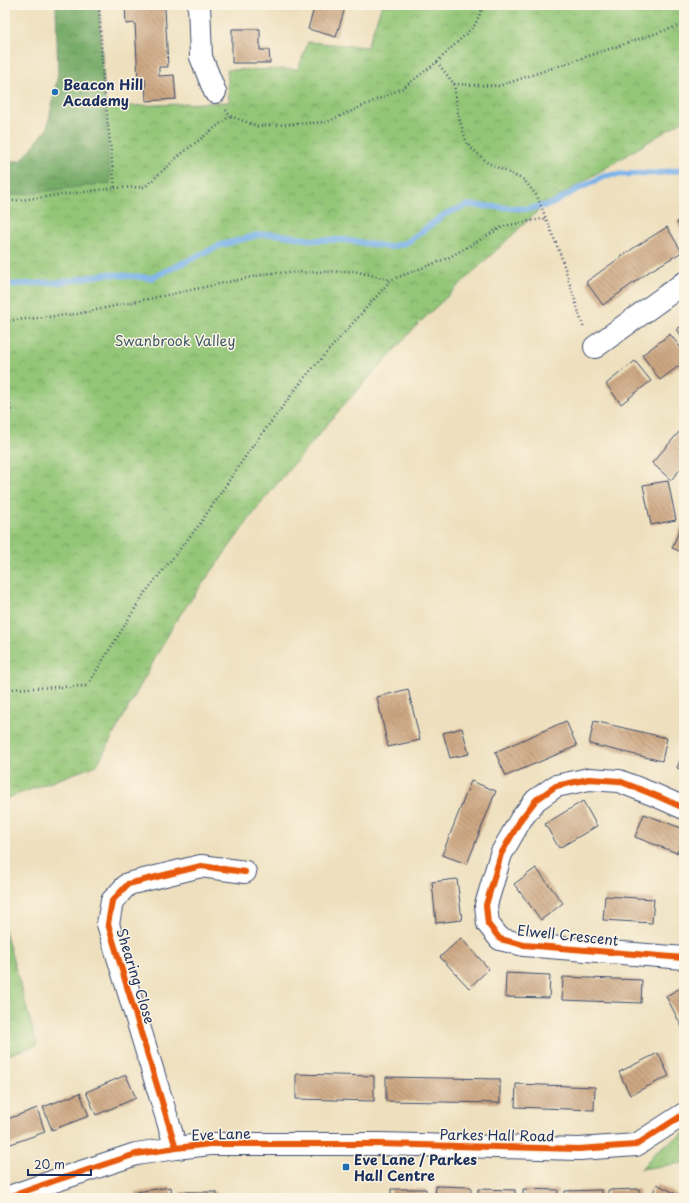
<svg xmlns="http://www.w3.org/2000/svg" width="689" height="1203" font-family="'Playpen Sans',sans-serif">
  <defs>
    <pattern id="grass-dots" width="8" height="8" patternUnits="userSpaceOnUse"><rect width="8" height="8" fill="#93c677"/><path d="M2 2h.1M6 6h.1" fill="none" stroke="#77a165" stroke-width="1.8" stroke-linecap="round"/></pattern>
    <pattern id="forest-crowns" width="20" height="18" patternUnits="userSpaceOnUse"><rect width="20" height="18" fill="#76ab68"/><path d="M2 6a3 3 0 1 1 6 0M12 15a3 3 0 1 1 6 0" fill="none" stroke="#608c59"/></pattern>
    <pattern id="park-crowns" width="20" height="18" patternUnits="userSpaceOnUse"><rect width="20" height="18" fill="#93c677"/><path d="M2 6a3 3 0 1 1 6 0M12 15a3 3 0 1 1 6 0" fill="none" stroke="#77a165"/></pattern>
    <pattern id="building-back-hatch" width="6" height="6" patternUnits="userSpaceOnUse"><rect width="6" height="6" fill="#cda782"/><path d="M-1 5l2 2M0 0l6 6M5-1l2 2" fill="none" stroke="#a6886e"/></pattern>
  </defs>
  <rect width="100%" height="100%" fill="#fcf5e5"/>
  <filter id="ink" filterUnits="userSpaceOnUse"><feTurbulence type="fractalNoise" baseFrequency=".025" numOctaves="2"/><feDisplacementMap in="SourceGraphic" scale="8" xChannelSelector="R" yChannelSelector="G"/><feConvolveMatrix kernelMatrix="1 2 1 2 8 2 1 2 1" color-interpolation-filters="sRGB"/></filter>
  <filter id="wash" filterUnits="userSpaceOnUse"><feTurbulence type="fractalNoise" baseFrequency=".012" numOctaves="4" result="noise"/><feDisplacementMap in="SourceGraphic" scale="16" xChannelSelector="R" yChannelSelector="G"/><feGaussianBlur stdDeviation="0.9" result="paint"/><feColorMatrix in="noise" values="0 0 0 0 0 0 0 0 0 0 0 0 0 0 0 0 0 1.4 0 .05"/><feComposite in="paint" operator="in"/></filter>
  <g filter="url(#wash)">
    <rect width="100%" height="100%" fill="#eee0be"/>
    <path fill="url(#grass-dots)" stroke="#577a6a" d="M684 1133V1163L641 1169 656 1151Z"/>
    <path fill="url(#forest-crowns)" stroke="#486d63" d="M56 5H99L105 107 115 188 5 198V163L22 160 47 129 58 74Z"/>
    <path fill="url(#park-crowns)" stroke="#577a6a" d="M382 5H684V120L542 207 418 324 342 407 261 503 175 622 97 765 5 799V196L110 183 105 107 229 102 227 70 298 69 308 42 367 47Z
      M5 931 37 1045 5 1056Z"/>
    <g fill="none" stroke-linecap="round" stroke-linejoin="round">
      <path stroke="#7ab2ea" stroke-width="6" d="M5 285 63 282 107 274 151 278 221 245 258 235 270 234 283 235 312 240H345L389 247 406 243 445 214 468 205 528 209 552 204 576 190 607 175 658 173 680 170 684 166"/>
    </g>
    <g id="blocks">
      <path fill="url(#building-back-hatch)" d="M125 5H161V8H165L168 67H159V76L174 75 176 99 146 101 145 79H138L135 23 126 24Z
        M315 5H346L336 37 308 29Z
        M232 29H260V50H269L270 63H232Z
        M684 218V235L677 222Z
        M667 227 682 252 650 271 603 305 586 282 635 247Z
        M684 325V340L677 329Z
        M670 334 684 352V362L660 380 642 355Z
        M635 361 651 381 621 404 606 384Z
        M680 431 684 434V465L671 480 652 463Z
        M668 481 676 520 651 525 643 485Z
        M682 524 684 525V553L672 548Z
        M408 689 420 740 388 747 377 697Z
        M566 721 577 746 506 776 495 752Z
        M594 721 667 738 662 761 589 744Z
        M462 728 469 754 450 758 443 733Z
        M684 750V770L677 768Z
        M471 781 496 791 467 864 442 855Z
        M583 801 597 826 559 848 545 824Z
        M644 814 684 829V836L677 853 635 837Z
        M536 868 563 903 541 920 514 884Z
        M457 879 462 920 436 923 432 882Z
        M605 896 654 899 652 923 603 920Z
        M461 938 489 969 469 988 440 957Z
        M506 973 550 975 549 998 505 997Z
        M563 977 642 980 641 1003 562 1000Z
        M684 986V1031L666 996Z
        M658 1053 669 1076 630 1095 619 1072Z
        M296 1074 374 1076V1101L296 1099Z
        M126 1075 136 1098 96 1115 86 1092Z
        M386 1077 500 1079V1103L386 1101Z
        M516 1084 595 1087 594 1110 515 1107Z
        M80 1093 89 1116 52 1130 43 1107Z
        M37 1108 45 1132 5 1146V1120Z
        M657 1184 684 1198H650Z
        M436 1186 471 1187V1198H435Z
        M171 1187 172 1198H137L136 1192Z
        M391 1189H426V1198H391Z
        M478 1189 515 1190V1198H478Z
        M523 1189 558 1190 557 1198H523Z
        M639 1189 640 1198H608V1190Z
        M602 1190V1198H565V1191Z
        M180 1192H217V1198H180Z"/>
    </g>
  </g>
  <g filter="url(#ink)">
    <use href="#blocks" fill-opacity="0" stroke="#3b4a6c" stroke-width="1"/>
    <g fill="none" stroke-linecap="round" stroke-linejoin="round">
      <g stroke="#3b4a6c" stroke-width="24">
        <path id="minor" d="M199 5 201 57 215 92
          M595 347 684 283
          M684 808 657 796 619 781 589 779 556 786 536 800 521 819 501 854 486 905 488 924 500 939 524 945 684 958
          M176 1148 108 924 112 901 128 884 201 866 245 872
          M6 1198 54 1181 136 1154 176 1148 210 1144H379L579 1149 636 1145 684 1114"/>
      </g>
      <path stroke="#3b4a6c" stroke-width="2.5" stroke-dasharray="1 3" stroke-linecap="butt" d="M437 62 454 84 458 114 467 144 488 163 524 180 537 196 561 256 584 329
        M454 84 499 86 684 24
        M226 110 230 116 257 126 327 122 403 88 437 62 475 25 484 5
        M115 188 145 187 180 155 230 116
        M5 202 115 188 103 78 99 5
        M5 321 77 314 271 273 354 271 391 280
        M5 382 11 411 5 431
        M5 689 87 686 144 594 199 525 249 451 305 377 391 280 448 258 504 226 547 218"/>
      <use href="#minor" stroke="#fff" stroke-width="22"/>
      <g stroke="#fcf5e5" stroke-width="8">
        <path id="cycleway" d="M684 808 657 796 619 781 589 779 556 786 536 800 521 819 501 854 486 905 488 924 500 939 524 945 684 958
          M176 1148 108 924 112 901 128 884 201 866 245 872
          M6 1198 54 1181 136 1154 176 1148 210 1144H379L579 1149 636 1145 684 1114"/>
      </g>
      <use href="#cycleway" stroke="#e8590c" stroke-width="6"/>
    </g>
  </g>
  <g fill="#1f6fb2" stroke="#fcf5e5" stroke-width="1.5">
    <circle cx="55" cy="92" r="4"/>
    <rect x="342" y="1163" width="8" height="8" rx="2"/>
  </g>
  <g text-anchor="middle" dominant-baseline="central" stroke-width="3" stroke-linejoin="round" paint-order="stroke">
    <g font-size="14" font-weight="bold" fill="#1b2f5e" stroke="#fcf5e5" text-anchor="start">
      <text x="63" y="84">Beacon Hill<tspan x="63" dy="16">Academy</tspan></text>
      <text x="354" y="1159">Eve Lane / Parkes<tspan x="354" dy="16">Hall Centre</tspan></text>
    </g>
    <g font-size="14" fill="#3f5c66" stroke="#fcf5e5">
      <text x="175" y="340">Swanbrook Valley</text>
    </g>
    <g font-size="14" fill="#1b2f5e" stroke="#fcf5e5">
      <text transform="translate(568 935) rotate(6)">Elwell Crescent</text>
      <text transform="translate(136 976) rotate(73)">Shearing Close</text>
      <text transform="translate(221 1134) rotate(-2)">Eve Lane</text>
      <text transform="translate(497 1135) rotate(1)">Parkes Hall Road</text>
    </g>
  </g>
  <rect width="689" height="1203" fill="none" stroke="#fcf5e5" stroke-width="20"/>
  <path d="M28 1169v6h63v-6" fill="none" stroke="#1b2f5e" stroke-width="2"/>
  <text x="34" y="1169" font-size="12" fill="#1b2f5e" stroke="#fcf5e5" stroke-width="3" paint-order="stroke">20 m</text>
</svg>
